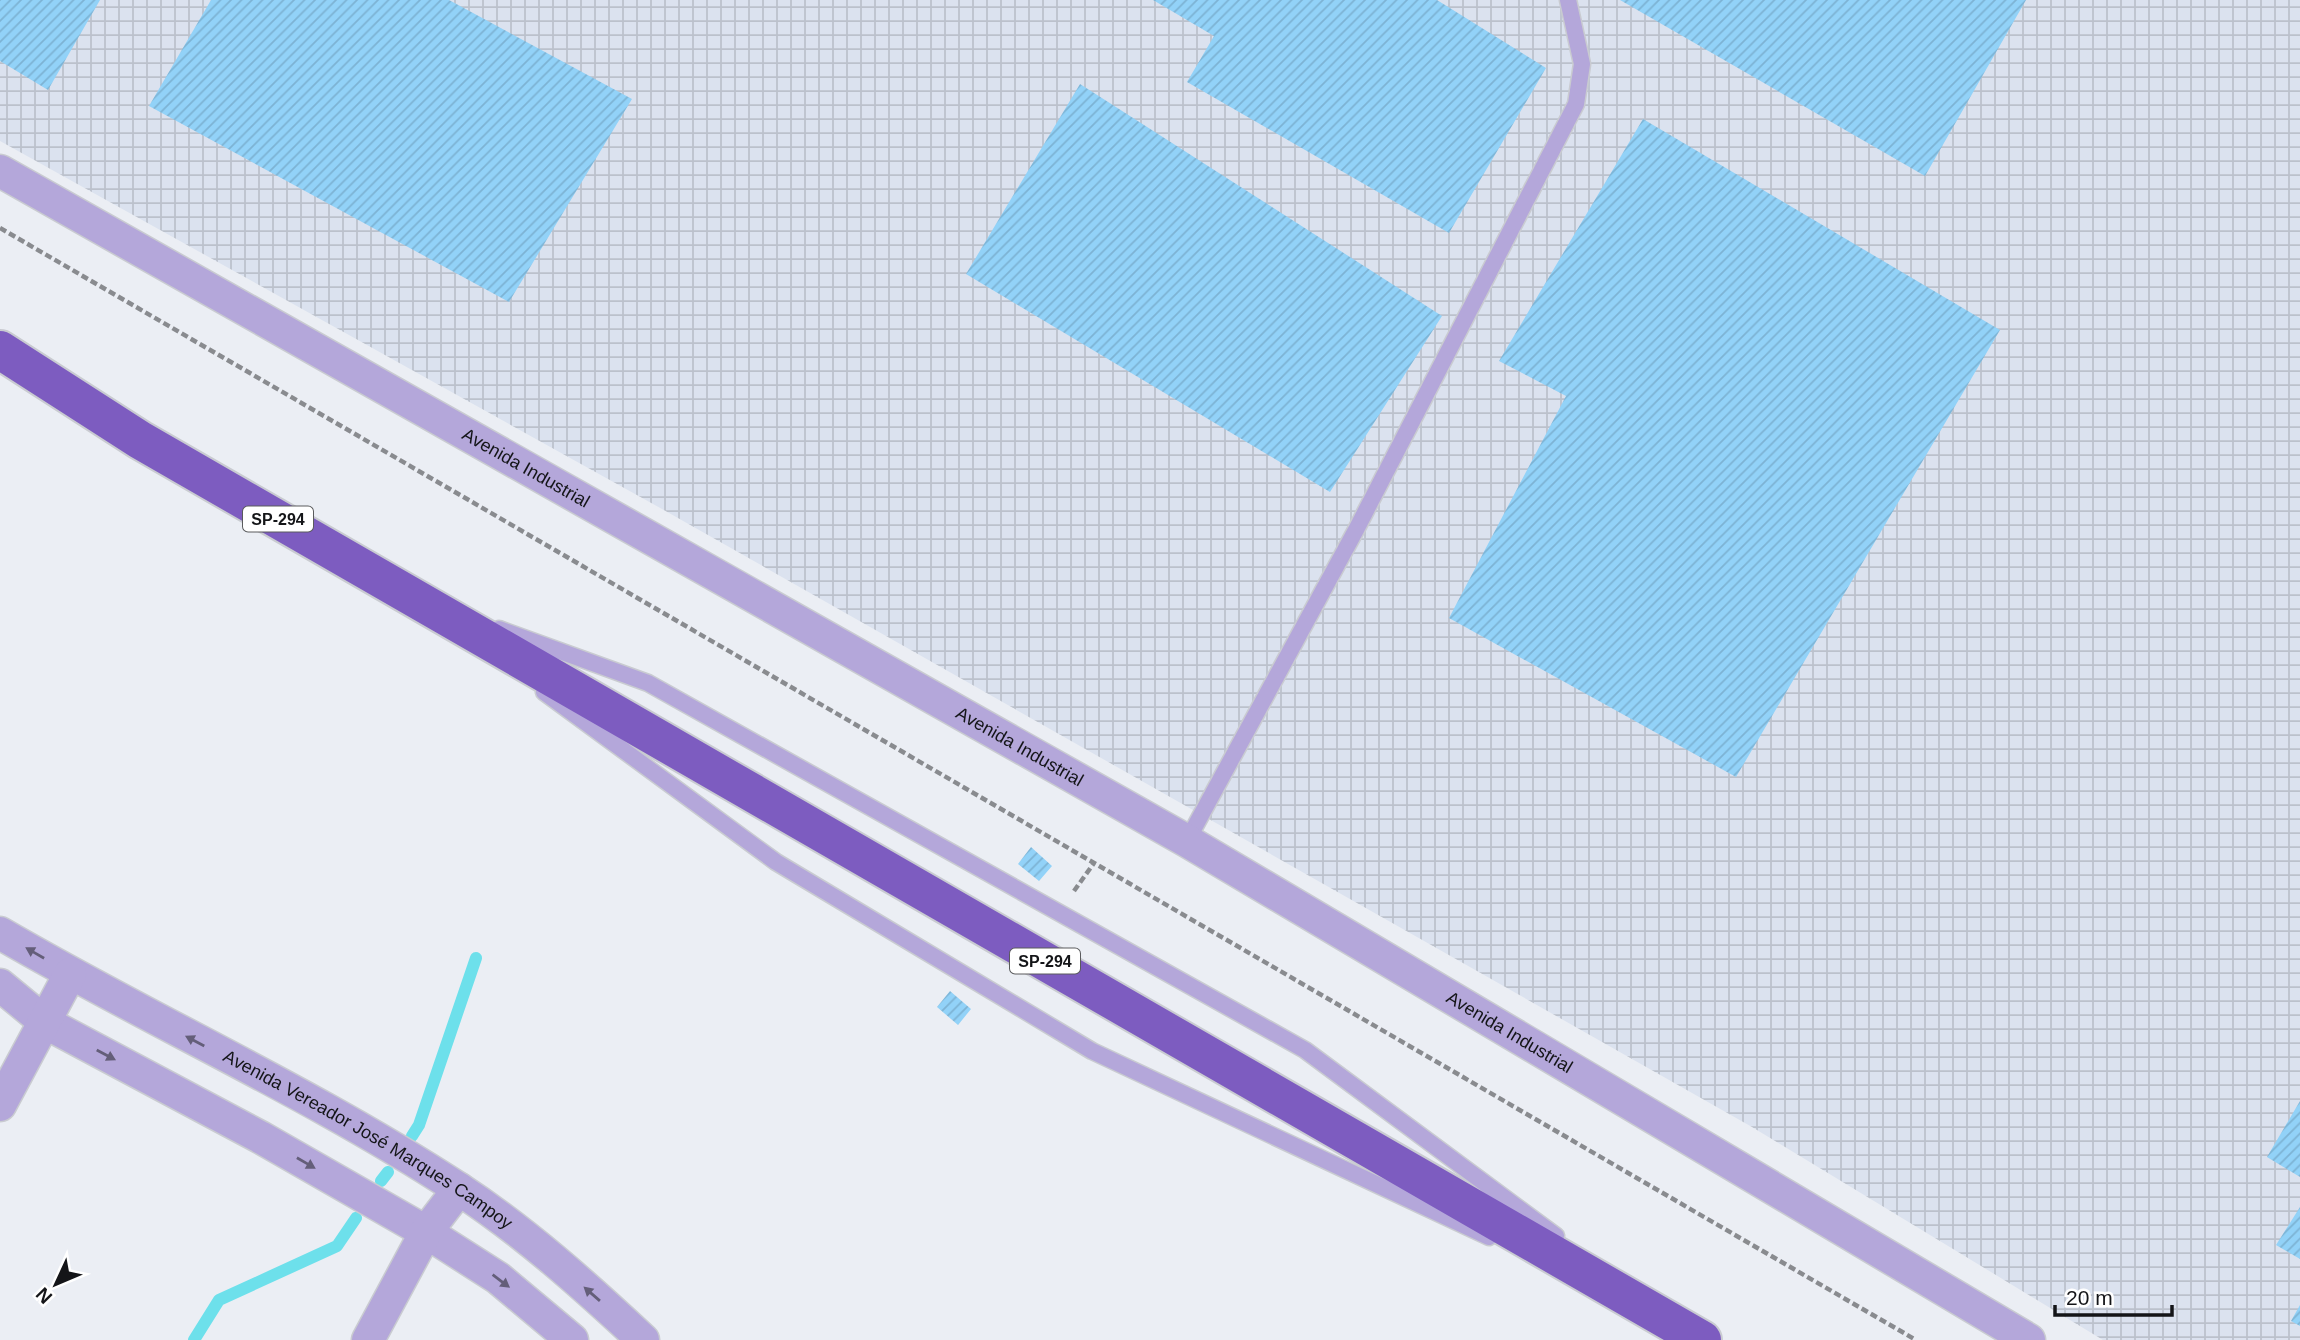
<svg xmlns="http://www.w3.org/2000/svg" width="2300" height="1340" font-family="Arial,sans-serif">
  <defs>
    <pattern id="industrial-grid" width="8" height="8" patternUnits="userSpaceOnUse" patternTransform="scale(1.75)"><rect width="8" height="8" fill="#dbe2ef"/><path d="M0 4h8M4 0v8" fill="none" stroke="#bbc1cc"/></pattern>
    <pattern id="building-hatch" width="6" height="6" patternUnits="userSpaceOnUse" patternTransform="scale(1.75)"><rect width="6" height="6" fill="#92d2f8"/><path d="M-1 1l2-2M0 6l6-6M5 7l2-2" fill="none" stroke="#7db3d4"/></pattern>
  </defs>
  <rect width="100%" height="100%" fill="#ebeef4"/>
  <path fill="url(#industrial-grid)" d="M0 0H2300V1340H2103L1752 1127 662 509 0 141Z"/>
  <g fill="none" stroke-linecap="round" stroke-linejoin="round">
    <path stroke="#6de0eb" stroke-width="12" d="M412 1136 419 1125 476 958
      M381 1181 388 1172
      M194 1340 219 1300 337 1246 356 1218"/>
  </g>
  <path fill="url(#building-hatch)" d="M0 0H100L48 90 0 61Z
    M211 0H449L632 99 509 302 149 106Z
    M1153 0H1437L1546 68 1449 233 1187 82 1214 36Z
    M1620 0H2026L1925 176Z
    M1080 84 1442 316 1330 492 966 274Z
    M1643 119 2000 330 1736 777 1449 618 1566 396 1499 361Z
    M1031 847 1052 866 1039 881 1018 864Z
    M950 991 971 1009 958 1025 937 1007Z
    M2300 1101V1177L2267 1157Z
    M2300 1207V1259L2276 1245Z
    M2300 1305V1326L2291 1321Z"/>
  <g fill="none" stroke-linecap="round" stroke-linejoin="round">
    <g stroke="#c9cbd1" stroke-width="19">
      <path id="service" d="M499 629 648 683 1305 1050 1556 1236
        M544 692 776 862 1092 1051 1489 1237
        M1187 841 1357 528 1576 104 1582 64 1568 0"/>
    </g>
    <g stroke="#c9cbd1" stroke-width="35">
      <g id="minor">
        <path id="s1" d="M0 171 1187 841 2029 1340"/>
        <path id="s2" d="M0 933C151 1021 312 1093 459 1189 525 1232 585 1286 643 1340"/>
        <path d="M0 985 46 1023 260 1137 426 1232 498 1278 572 1340"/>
        <path d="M0 1105 70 974"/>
        <path d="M368 1340 426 1232 459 1189"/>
      </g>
    </g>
    <g stroke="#c9cbd1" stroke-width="42">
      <path id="trunk" d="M0 350 140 440 1702 1340"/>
    </g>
    <path stroke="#898b8f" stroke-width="4.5" stroke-dasharray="7 3.5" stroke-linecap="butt" d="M0 228 1916 1340
      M1074 891 1094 863"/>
    <use href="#service" stroke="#b4a7da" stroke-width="16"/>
    <use href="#minor" stroke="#b4a7da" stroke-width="32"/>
    <use href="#trunk" stroke="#7d5cc0" stroke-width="38"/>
  </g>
  <defs><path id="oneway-solid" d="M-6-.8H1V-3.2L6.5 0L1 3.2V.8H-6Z" transform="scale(1.75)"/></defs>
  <g fill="#645e79">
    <use href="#oneway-solid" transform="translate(35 953) rotate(-150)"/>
    <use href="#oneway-solid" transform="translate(195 1041) rotate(-152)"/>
    <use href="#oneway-solid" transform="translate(106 1055) rotate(28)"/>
    <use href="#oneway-solid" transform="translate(306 1163) rotate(30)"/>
    <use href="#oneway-solid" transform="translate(501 1281) rotate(37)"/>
    <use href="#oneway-solid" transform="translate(592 1294) rotate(-139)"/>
  </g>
  <g text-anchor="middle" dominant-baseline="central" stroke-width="6" stroke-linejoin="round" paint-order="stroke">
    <g fill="#fff" stroke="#5a5b5d" stroke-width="2">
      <rect x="243" y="506.5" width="70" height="25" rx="5"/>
      <rect x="1010" y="948.5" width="70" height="25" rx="5"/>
    </g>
    <g font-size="16" font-weight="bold" fill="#141518">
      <text x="278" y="519">SP-294</text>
      <text x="1045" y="961">SP-294</text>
    </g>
    <g font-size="18" fill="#141518" stroke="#fff">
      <text stroke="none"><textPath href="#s1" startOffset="604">Avenida Industrial</textPath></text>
      <text stroke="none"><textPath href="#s1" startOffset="1171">Avenida Industrial</textPath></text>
      <text stroke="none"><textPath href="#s1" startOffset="1738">Avenida Industrial</textPath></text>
      <text stroke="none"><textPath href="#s2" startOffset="422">Avenida Vereador José Marques Campoy</textPath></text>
    </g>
  </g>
  <g transform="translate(56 1284) rotate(226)" stroke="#ffffff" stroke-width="5" paint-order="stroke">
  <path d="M0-5L12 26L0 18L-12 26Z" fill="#141518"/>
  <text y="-10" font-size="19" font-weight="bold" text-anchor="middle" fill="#141518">N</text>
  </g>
  <path d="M2055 1305v10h117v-10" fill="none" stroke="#141518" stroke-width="3.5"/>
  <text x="2066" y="1305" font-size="21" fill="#141518" stroke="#ffffff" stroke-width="5" paint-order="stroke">20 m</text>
</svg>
